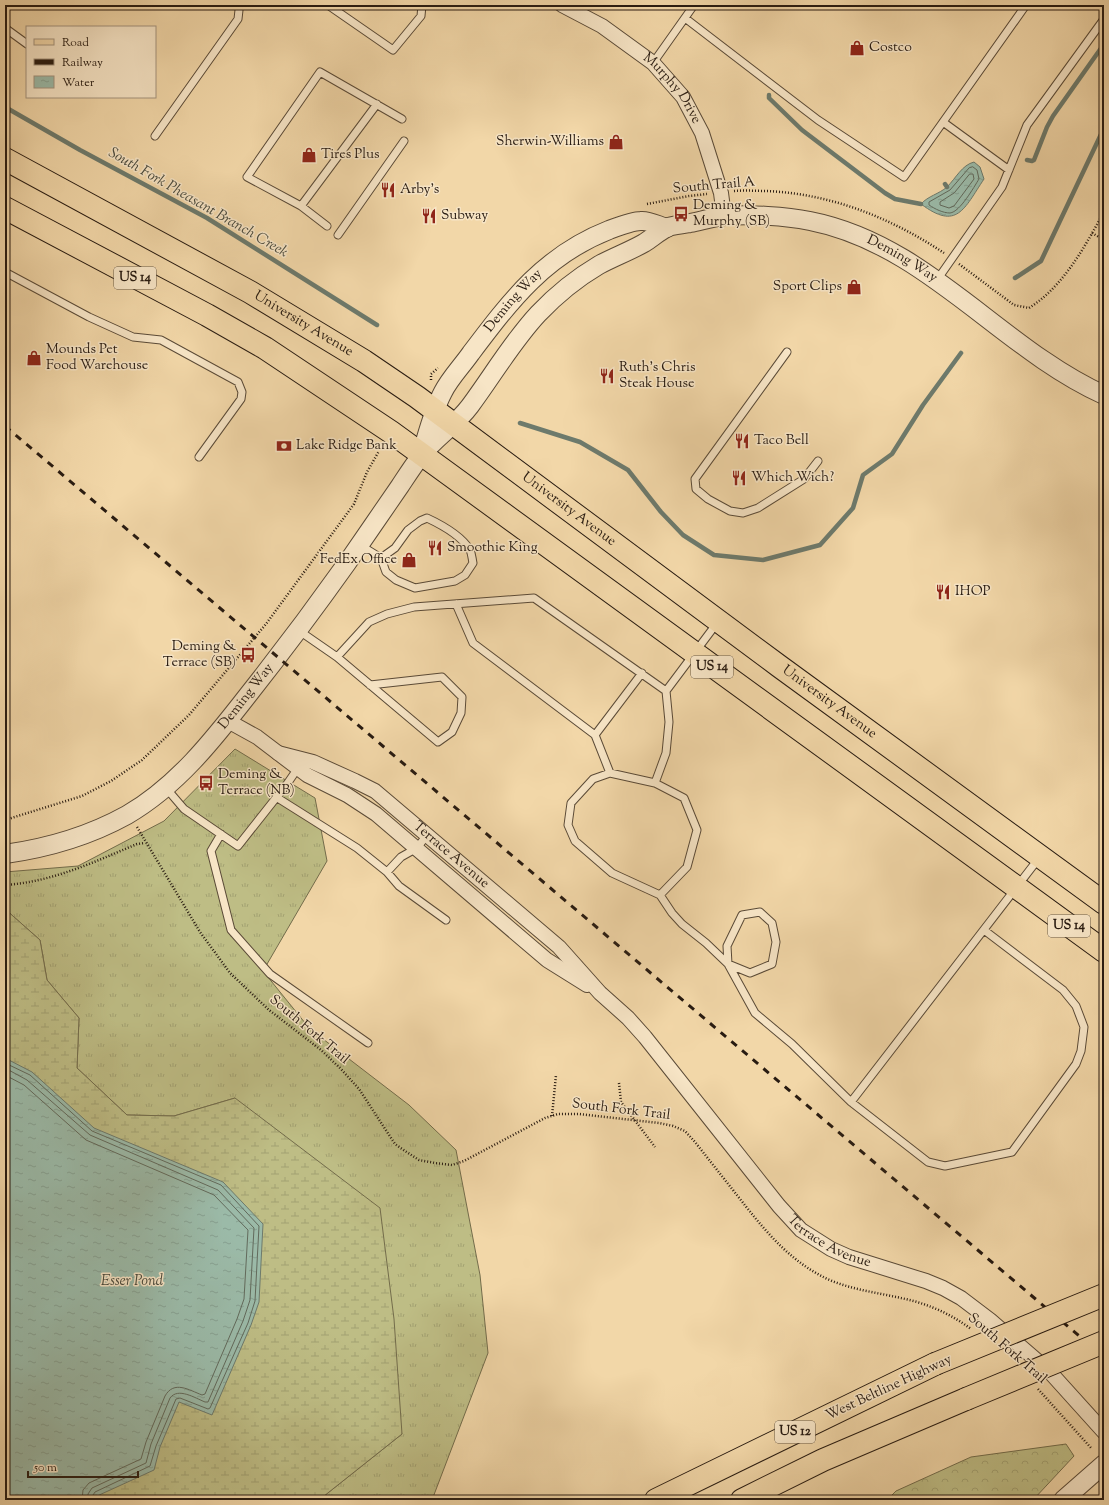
<svg xmlns="http://www.w3.org/2000/svg" width="1109" height="1505" font-family="'Sorts Mill Goudy',serif">
  <defs>
    <pattern id="grass-tufts" width="24" height="20" patternUnits="userSpaceOnUse"><rect width="24" height="20" fill="#bebd85"/><path d="M3 7l-1-3M5 7V3M7 7l1-3M15 17l-1-3M17 17v-4M19 17l1-3" fill="none" stroke="#a3a272"/></pattern>
    <pattern id="forest-crowns" width="20" height="18" patternUnits="userSpaceOnUse"><rect width="20" height="18" fill="#bebd85"/><path d="M2 6a3 3 0 1 1 6 0M12 15a3 3 0 1 1 6 0" fill="none" stroke="#a3a272"/></pattern>
    <pattern id="wetland-marsh" width="20" height="14" patternUnits="userSpaceOnUse"><rect width="20" height="14" fill="#bebd85"/><path d="M1 5h8M5 5V1M11 12h8M15 12V8" fill="none" stroke="#a3a272"/></pattern>
    <pattern id="water-ripples" width="26" height="14" patternUnits="userSpaceOnUse"><rect width="26" height="14" fill="#9bbaa8"/><path d="M2 4q2-2 4 0t4 0M15 11q2-2 4 0t4 0" fill="none" stroke="#869f90"/></pattern>
  </defs>
  <rect width="100%" height="100%" fill="#f2d7a8"/>
  <filter id="stains"><feTurbulence type="fractalNoise" baseFrequency=".005" numOctaves="4"/><feColorMatrix values="0 0 0 0 .2 0 0 0 0 .09 0 0 0 0 .02 0 0 0 .5 -.17"/></filter>
  <radialGradient id="worn" r=".72"><stop offset=".6" stop-color="#630" stop-opacity="0"/><stop offset="1" stop-color="#630" stop-opacity=".3"/></radialGradient>
  <path fill="url(#grass-tufts)" stroke="#736c4b" d="M235 749 315 798 327 861 263 971 310 1029 409 1105 456 1150 480 1275 488 1353 432 1500H319L402 1434 235 1098 174 1116 127 1115 77 1068 79 1018 47 980 40 940 5 909V872L78 866 164 821Z"/>
  <path fill="url(#forest-crowns)" stroke="#736c4b" d="M1066 1444 1074 1456 1033 1500H887L896 1491 971 1457Z"/>
  <path fill="url(#wetland-marsh)" stroke="#736c4b" d="M5 909 40 940 47 980 79 1018 77 1068 127 1115 174 1116 235 1098 380 1208 394 1319 402 1434 319 1500H5Z"/>
  <path fill="url(#water-ripples)" stroke="#6d7a6c" d="M974 162 980 167 984 179C964 209 957 231 921 204 928 196 939 194 947 187 956 178 962 165 974 162Z
    M5 1058 32 1072 94 1128 223 1182 263 1224 259 1302 251 1325 212 1415 179 1402 160 1447 154 1470 97 1496V1500H5Z"/>
  <g fill="none" stroke-linecap="round" stroke-linejoin="round">
    <path stroke="#626a5c" stroke-width="1" d="M973 167 977 170 979 179C974 187 960 212 950 213 943 213 935 209 929 205V202L950 190 969 168Z
      M970 174H973L974 179 954 206 949 208 940 205V202L954 193Z
      M5 1063 30 1075 92 1131 221 1185 259 1226 255 1301 248 1323 210 1408 208 1409 180 1398 176 1399 156 1446 150 1466 95 1492 93 1495V1500
      M5 1068 27 1080 90 1135 218 1190 254 1228 250 1300 243 1321 208 1402H205C195 1398 178 1387 170 1398L151 1444 146 1463 92 1488 88 1494V1500
      M5 1075 24 1085 86 1140 214 1195 248 1230 244 1299 237 1319 205 1394 202 1395C189 1390 174 1380 165 1396L146 1442 141 1459 89 1483 83 1490 82 1500"/>
    <path stroke="#6d7a6c" stroke-width="4.5" d="M769 95V98L802 130 885 193 895 199 921 204
      M5 107 80 150 207 218 377 325
      M1027 160 1032 161 1034 160 1047 127 1053 116 1104 44
      M945 184 947 187
      M1015 278 1041 261 1104 128
      M520 423 580 442 628 470 661 512 683 535 714 555 763 560 820 545 853 508 863 475 892 454 923 405 961 353"/>
    <g stroke="#5a4a37" stroke-width="9">
      <path id="service" d="M328 5 393 50 421 16 422 5
        M685 18 818 120 904 177 1026 5
        M5 28 27 44
        M653 63 694 5
        M943 122 1009 170
        M155 136 238 19 239 10 238 5
        M301 206 377 104
        M327 226 301 206 247 177 320 72 402 119
        M338 235 404 141
        M5 272 89 317 133 337 161 340 238 382 242 392 241 399 199 457
        M937 280 1002 187 1027 125 1104 19
        M787 352 695 479 696 489 708 499 730 511 743 513 758 508 804 479 818 461
        M360 545 381 558 386 572 396 580 415 588 455 581 465 575 473 563C472 559 472 554 470 550 461 535 442 525 427 518L420 521 408 530 395 548 381 558
        M456 604 473 643 595 735 642 673
        M298 630 337 657 369 622 387 614 414 607 534 598 666 691
        M337 657 438 742 452 732 461 713 462 697 442 677 370 685
        M595 735 610 773 655 783 666 753 669 722 666 691 717 623
        M610 773 593 779 571 803 568 825 575 841 612 873 660 895
        M655 783 684 798 697 830 687 867 660 895 672 913 682 924 706 943 728 964 755 1013 792 1044 851 1102
        M166 788 184 809 238 846 287 784 298 768
        M276 797 357 848 387 872 401 857 417 848 427 835
        M221 834 211 851 231 930 270 974 368 1043
        M387 872 399 886 446 920
        M760 912 772 923 776 942 772 964 750 973 728 964 727 946 742 915Z
        M984 930 1063 990 1076 1006 1084 1027 1081 1051 1076 1064 1012 1152 945 1166 928 1162 851 1102 1039 858"/>
    </g>
    <g stroke="#5a4a37" stroke-width="16">
      <g id="minor">
        <path id="s1" d="M562 5 602 26 653 63 683 97 702 133 721 193 724 216"/>
        <path d="M228 721 257 737 307 775 347 795 376 814 547 960 587 985"/>
        <path id="s2" d="M278 753 313 762 355 781 375 791 559 947 600 993 628 1018 645 1037 779 1206 801 1230 831 1249 849 1257 926 1281 943 1288 961 1298 990 1320 1049 1371 1104 1432"/>
      </g>
    </g>
    <g stroke="#5a4a37" stroke-width="20">
      <g id="tertiary">
        <path id="s3" d="M422 452C428 432 433 411 443 392 450 378 462 366 471 353 511 300 545 255 609 230 617 227 632 221 641 221 649 220 659 226 667 228"/>
        <path id="s4" d="M5 854C48 848 89 836 127 815 177 786 213 740 248 695 282 652 315 608 347 563 365 537 382 512 400 486 406 477 413 466 420 457 435 438 456 425 470 406 493 375 512 342 538 314 556 295 577 278 599 265 614 257 630 251 644 243 652 238 660 231 668 227 675 225 683 224 690 223 701 221 713 217 725 216 750 214 785 216 810 221 927 244 1000 348 1104 395"/>
        <path d="M1063 1500 1104 1464"/>
      </g>
    </g>
    <g stroke="#281b11" stroke-width="24">
      <g id="primary">
        <path id="s5" d="M5 159 250 292 364 361 417 397 779 666 1104 903"/>
        <path d="M5 208 207 315 265 348 391 432 1104 951"/>
      </g>
    </g>
    <g stroke="#281b11" stroke-width="24">
      <path id="motorway" d="M656 1500 935 1364
        M742 1500 823 1460 966 1399"/>
    </g>
    <path stroke="#281b11" stroke-width="2.5" stroke-dasharray="1 2" stroke-linecap="butt" d="M734 191C745 190 756 191 767 191 832 194 891 218 944 253
      M647 204 689 196 707 194
      M1092 233 1104 240
      M959 264 1014 305 1029 308C1064 286 1085 246 1104 212
      M431 380V374L438 368
      M5 820 82 796 111 781 142 760 189 715 266 624 354 504 367 472 379 451
      M137 827 200 932 230 973 269 1010 321 1050 341 1069 359 1089 395 1144 405 1151 419 1160 435 1163 452 1165 464 1161 545 1118 558 1114H579L659 1123 673 1126 685 1131 695 1142C710 1161 725 1180 740 1199 766 1232 792 1264 832 1281 860 1292 889 1294 917 1302 937 1308 955 1317 971 1329
      M5 885C52 882 94 862 137 844L145 843
      M619 1083 621 1102 655 1147
      M552 1116 556 1075
      M1038 1389 1092 1449"/>
    <use href="#service" stroke="#f7e5c6" stroke-width="7"/>
    <use href="#minor" stroke="#f7e5c6" stroke-width="14"/>
    <use href="#tertiary" stroke="#f7e5c6" stroke-width="18"/>
    <use href="#primary" stroke="#f2d7a8" stroke-width="22"/>
    <use href="#motorway" stroke="#f2d7a8" stroke-width="22"/>
    <path stroke="#281b11" stroke-width="3" stroke-dasharray="7 7" stroke-linecap="butt" d="M5 426 1104 1357"/>
    <g stroke="#281b11" stroke-width="24" stroke-linecap="butt">
      <path id="motorway-bridge" d="M935 1364 1104 1295
        M966 1399 1104 1342"/>
    </g>
    <use href="#motorway-bridge" stroke="#f2d7a8" stroke-width="22"/>
  </g>
  <defs>
    <g id="shop-bare" transform="scale(1.2)"><path d="M-5-2.5h2.3a2.7 3.5 0 0 1 5.4 0H5L5.5 6h-11ZM-1.5-2.5h3a1.5 2.3 0 0 0-3 0Z" fill="#8f2418" stroke="#f7e5c6" stroke-width="2.5" paint-order="stroke"/></g>
    <g id="restaurant-bare" transform="scale(1.2)"><path d="M-5-6h1v4h1v-4h1v4h1v-4h1v5L-1.5 .5V6h-2V.5L-5-1ZM5-6V6H3V1.5H1.5Q1.5-4 5-6Z" fill="#8f2418" stroke="#f7e5c6" stroke-width="2.5" paint-order="stroke"/></g>
    <g id="bus-bare" transform="scale(1.2)"><path d="M-5-6H5V4H4V6H2V4H-2V6H-4V4H-5ZM-3.5-4V0h7V-4ZM-3.5 1.2v1.5H-2V1.2ZM2 1.2v1.5H3.5V1.2Z" fill="#8f2418" stroke="#f7e5c6" stroke-width="2.5" paint-order="stroke"/></g>
    <g id="bank-bare" transform="scale(1.2)"><path d="M-6-4H6V4H-6ZM0-2.3a2.3 2.3 0 1 0 0 4.6a2.3 2.3 0 1 0 0-4.6Z" fill="#8f2418" stroke="#f7e5c6" stroke-width="2.5" paint-order="stroke"/></g>
  </defs>
  <g fill-rule="evenodd">
    <use href="#shop-bare" x="857" y="48"/>
    <use href="#shop-bare" x="616" y="142"/>
    <use href="#shop-bare" x="309" y="155"/>
    <use href="#restaurant-bare" x="388" y="190"/>
    <use href="#bus-bare" x="681" y="214"/>
    <use href="#restaurant-bare" x="429" y="216"/>
    <use href="#shop-bare" x="854" y="287"/>
    <use href="#shop-bare" x="34" y="358"/>
    <use href="#restaurant-bare" x="607" y="376"/>
    <use href="#restaurant-bare" x="742" y="441"/>
    <use href="#bank-bare" x="284" y="446"/>
    <use href="#restaurant-bare" x="739" y="478"/>
    <use href="#restaurant-bare" x="435" y="548"/>
    <use href="#shop-bare" x="409" y="560"/>
    <use href="#restaurant-bare" x="943" y="592"/>
    <use href="#bus-bare" x="248" y="655"/>
    <use href="#bus-bare" x="206" y="783"/>
  </g>
  <g text-anchor="middle" dominant-baseline="central" stroke-width="3" stroke-linejoin="round" paint-order="stroke">
    <g fill="#f7e5c6" stroke="#665847" stroke-width="1">
      <rect x="114" y="267" width="42" height="22" rx="3"/>
      <rect x="691" y="656" width="42" height="22" rx="3"/>
      <rect x="1048" y="915" width="42" height="22" rx="3"/>
      <rect x="775" y="1421" width="40" height="22" rx="3"/>
    </g>
    <g font-size="13" font-weight="bold" fill="#281b11">
      <text x="135" y="278">US 14</text>
      <text x="712" y="667">US 14</text>
      <text x="1069" y="926">US 14</text>
      <text x="795" y="1432">US 12</text>
    </g>
    <g font-size="14" fill="#281b11" stroke="#f7e5c6" text-anchor="start">
      <text x="869" y="48">Costco</text>
      <text x="604" y="142" text-anchor="end">Sherwin-Williams</text>
      <text x="321" y="155">Tires Plus</text>
      <text x="400" y="190">Arby's</text>
      <text x="693" y="206">Deming &amp;<tspan x="693" dy="16">Murphy (SB)</tspan></text>
      <text x="441" y="216">Subway</text>
      <text x="842" y="287" text-anchor="end">Sport Clips</text>
      <text x="46" y="350">Mounds Pet<tspan x="46" dy="16">Food Warehouse</tspan></text>
      <text x="619" y="368">Ruth's Chris<tspan x="619" dy="16">Steak House</tspan></text>
      <text x="754" y="441">Taco Bell</text>
      <text x="296" y="446">Lake Ridge Bank</text>
      <text x="751" y="478">Which Wich?</text>
      <text x="447" y="548">Smoothie King</text>
      <text x="397" y="560" text-anchor="end">FedEx Office</text>
      <text x="955" y="592">IHOP</text>
      <text x="236" y="647" text-anchor="end">Deming &amp;<tspan x="236" dy="16">Terrace (SB)</tspan></text>
      <text x="218" y="775">Deming &amp;<tspan x="218" dy="16">Terrace (NB)</tspan></text>
    </g>
    <g font-size="14" fill="#281b11" stroke="#f7e5c6">
      <text stroke="none"><textPath href="#s1" startOffset="140">Murphy Drive</textPath></text>
      <text transform="translate(714 186) rotate(-5)">South Trail A</text>
      <text stroke="none"><textPath href="#s4" startOffset="1181">Deming Way</textPath></text>
      <text stroke="none"><textPath href="#s3" startOffset="179">Deming Way</textPath></text>
      <text stroke="none"><textPath href="#s5" startOffset="341">University Avenue</textPath></text>
      <text stroke="none"><textPath href="#s5" startOffset="665">University Avenue</textPath></text>
      <text stroke="none"><textPath href="#s4" startOffset="298">Deming Way</textPath></text>
      <text stroke="none"><textPath href="#s5" startOffset="989">University Avenue</textPath></text>
      <text stroke="none"><textPath href="#s2" startOffset="204">Terrace Avenue</textPath></text>
      <text transform="translate(309 1030) rotate(40)">South Fork Trail</text>
      <text transform="translate(621 1110) rotate(7)">South Fork Trail</text>
      <text stroke="none"><textPath href="#s2" startOffset="749">Terrace Avenue</textPath></text>
      <text transform="translate(1007 1349) rotate(41)">South Fork Trail</text>
      <text transform="translate(889 1388) rotate(-25)">West Beltline Highway</text>
    </g>
    <g font-size="15" font-style="italic" fill="#4a4b3e" stroke="#f7e5c6">
      <text transform="translate(198 203) rotate(30)">South Fork Pheasant Branch Creek</text>
      <text x="132" y="1281">Esser Pond</text>
    </g>
  </g>
  <rect width="1109" height="1505" fill="none" stroke="#f2d7a8" stroke-width="20"/>
  <rect x="6" y="6" width="1097" height="1493" fill="none" stroke="#281b11" stroke-width="2"/>
  <rect x="10" y="10" width="1089" height="1485" fill="none" stroke="#281b11"/>
  <rect x="26" y="26" width="130" height="72" fill="#f7e5c6" stroke="#a4947e"/>
  <rect x="34" y="39" width="20" height="6" fill="#f2d7a8" stroke="#a4947e"/>
  <text x="62" y="46" font-size="12" fill="#281b11">Road</text>
  <rect x="34" y="59" width="20" height="6" fill="#281b11" stroke="#a4947e"/>
  <text x="62" y="66" font-size="12" fill="#281b11">Railway</text>
  <rect x="34" y="76" width="20" height="12" fill="url(#water-ripples)" stroke="#a4947e"/>
  <text x="62" y="86" font-size="12" fill="#281b11">Water</text>
  <path d="M28 1471v6h110v-6" fill="none" stroke="#281b11" stroke-width="2"/>
  <text x="34" y="1471" font-size="12" fill="#281b11" stroke="#f7e5c6" stroke-width="3" paint-order="stroke">50 m</text>
  <rect width="100%" height="100%" filter="url(#stains)"/>
  <rect width="100%" height="100%" fill="url(#worn)"/>
</svg>
